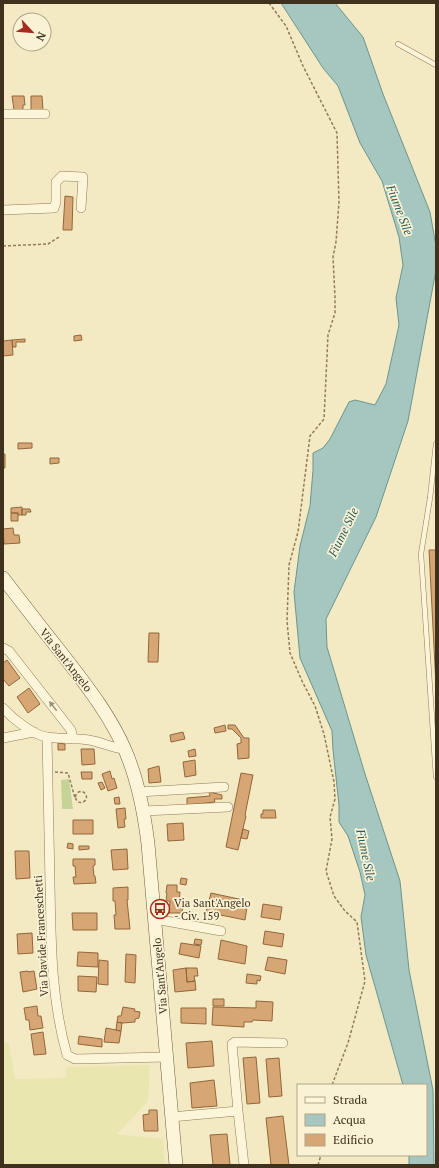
<svg xmlns="http://www.w3.org/2000/svg" width="439" height="1168" font-family="'PT Serif',serif">
  <rect width="100%" height="100%" fill="#f3eac4"/>
  <path fill="#eae6b0" d="M3 1042 9 1043 15 1079 66 1078 67 1067 150 1065 148 1101 117 1134 163 1139 165 1165H3Z"/>
  <path fill="#c6d396" d="M69 779 73 809H62L61 780Z"/>
  <path fill="#a6c6c0" stroke="#6b968f" d="M281 3H335L363 37 383 94 430 212 436 246V270L408 421 376 517 326 619 327 647 365 774 400 881 409 970 433 1090 434 1165H409V1155H426V1085H403L366 955 361 917 365 895 360 872 348 836 339 822V805L333 750 332 731 300 658 294 592 300 546 310 506 313 470V453L323 448 330 439 349 402 355 400 375 405 386 384 399 325 396 298 403 265 399 237 382 181 360 143 338 86 323 68Z"/>
  <path fill="#d6a775" stroke="#93663a" d="M12 96H24L25 105H23V110H14Z
    M31 96H42L43 110H31Z
    M65 196 73 197 72 230H63Z
    M81 335 82 340 74 341V336Z
    M25 339V342H16V347H13L12 340Z
    M12 340 13 355 3 356V341Z
    M18 443H32V448L18 449Z
    M3 454H5V468H3Z
    M50 458H59V463L50 464Z
    M22 507V515H18V513H11V508Z
    M22 509H30L31 512H26V515H22Z
    M11 513H18V521H11Z
    M13 528 14 535H19L20 543 4 544 3 529Z
    M429 550H436V686Z
    M149 633H159L158 662H148Z
    M7 660 20 678 9 686 3 679V663Z
    M29 688 40 704 28 713 17 697Z
    M225 725 226 731 215 733 214 728Z
    M228 725H235L244 738H249V758L238 759 237 744 241 743V738L232 729H228Z
    M183 732 185 739 171 742 170 735Z
    M58 743 65 744V750H58Z
    M81 749H94L95 764 82 765Z
    M195 749 196 756 189 757 188 751Z
    M195 760 196 775 185 777 183 762Z
    M159 766 161 782 149 783 148 769Z
    M110 771 112 779 114 778 117 788 108 791 102 774Z
    M81 772H92V779H82Z
    M241 773 253 775 245 815 246 816 238 850 226 847Z
    M102 782 105 788 101 790 98 783Z
    M209 792 222 795V799H214L215 802 187 805V798L210 796Z
    M119 797 120 804H115L114 798Z
    M125 808 126 819H124L125 827 118 828 116 809Z
    M263 810H275L276 818H261V814H263Z
    M73 820H93V834H73Z
    M183 823 184 840 168 841 167 824Z
    M243 829 249 831 247 839 241 838Z
    M68 843 73 844V849L67 848Z
    M79 846H89V849L79 850Z
    M127 849 128 869 113 870 111 850Z
    M15 851H29L30 878 16 879Z
    M73 859H95V865L93 866 94 876H95L96 883 74 884 73 877H76L75 866H73Z
    M181 878 187 879 186 885 180 884Z
    M167 885H177V892H180L179 903H183L182 913H169L170 901H166L167 893H166Z
    M128 887V900H127L130 929H115L114 915H116L115 901H113V888Z
    M211 893 248 901 245 920 206 912Z
    M263 904 282 907 280 920 261 917Z
    M72 913H97V930H73Z
    M265 931 284 934 282 947 263 944Z
    M32 933 33 953 18 954 17 934Z
    M195 939 202 940 201 945 194 944Z
    M221 940 247 946 245 964 218 959Z
    M181 943 201 946 199 958 179 954Z
    M78 952 98 953V967L77 966Z
    M126 954 136 955 135 983 125 982Z
    M268 957 287 960 285 974 265 970Z
    M99 960 108 961V985L98 984Z
    M186 968H197L198 976H194L195 981 187 982Z
    M186 968 187 982 195 981 196 990 175 992 173 970Z
    M28 971V972L34 971 37 989 23 992 20 972Z
    M247 974 261 976 260 981 257 980V984L246 983Z
    M78 976 97 977 96 992 78 991Z
    M213 999H224V1006H213Z
    M256 1001 273 1002 272 1021 253 1020 252 1022H244V1027L212 1025 213 1007 256 1008Z
    M37 1006 38 1016H41L43 1028 30 1030 29 1020H26L24 1008Z
    M123 1007 135 1009 134 1011 140 1012 139 1018 135 1019V1022L122 1023 117 1022 118 1016H121Z
    M181 1008H206V1024L181 1023Z
    M117 1022 122 1023 121 1031 116 1030Z
    M106 1028 121 1031 119 1043 104 1042Z
    M43 1032 46 1054 34 1055 31 1034Z
    M79 1036 102 1039V1047L78 1044Z
    M212 1041 214 1066 188 1068 186 1043Z
    M256 1057 260 1103 247 1104 243 1058Z
    M279 1058 282 1096 269 1097 266 1059Z
    M214 1080 217 1106 192 1108 190 1083Z
    M149 1110H157L158 1131H144L143 1115 149 1114Z
    M283 1116 289 1165H271L266 1118Z
    M227 1134 230 1165H213L210 1135Z"/>
  <g fill="none" stroke-linecap="round" stroke-linejoin="round">
    <g stroke="#917b57" stroke-width="5.5">
      <path id="lane" d="M398 44 436 65
        M436 444 430 498 421 554 436 777"/>
    </g>
    <g stroke="#917b57" stroke-width="10">
      <path id="street" d="M3 114H45
        M3 210 54 208 56 202V182L62 176 83 177 81 208
        M3 648 9 651 71 730 73 739
        M3 708C13 719 32 734 46 737 60 739 75 738 89 740 101 742 112 748 124 749
        M47 737C48 786 49 835 50 883 51 941 51 999 67 1055L75 1059 167 1057
        M3 738 34 732
        M139 792 224 787
        M144 811 228 807
        M155 919 221 931
        M238 1111 244 1165
        M171 1117 238 1111 232 1044 235 1042 283 1043"/>
    </g>
    <g stroke="#735c3b" stroke-width="14">
      <path id="secondary" d="M3 578C23 604 43 630 63 655 86 685 110 715 125 750 138 780 144 811 148 844L176 1165"/>
    </g>
    <path stroke="#917b57" stroke-width="1.5" stroke-dasharray="3 2" stroke-linecap="butt" d="M269 3 286 26 303 66 337 133 339 202 336 242 333 257 335 297V313L328 335 324 419 310 436 298 532 289 565 287 621 290 653 302 681 315 706 324 734 334 782 335 799 330 817 332 839 326 871 334 896 345 911 357 922 365 981 348 1043 332 1085
      M3 246 48 244 59 237
      M55 772 68 773 75 798
      M75.5 797a5.5 5.5 0 1 1 11 0a5.5 5.5 0 1 1-11 0Z
      M318 1165 321 1155"/>
    <use href="#lane" stroke="#fdf5d9" stroke-width="4.5"/>
    <use href="#street" stroke="#fdf5d9" stroke-width="9"/>
    <use href="#secondary" stroke="#fdf5d9" stroke-width="13"/>
  </g>
  <defs><path id="oneway-solid" d="M-6-.8H1V-3.2L6.5 0L1 3.2V.8H-6Z"/></defs>
  <use fill="#9e937b" href="#oneway-solid" transform="translate(53 706) rotate(-128)"/>
  <defs>
    <g id="bus-ring" transform="scale(1)"><circle r="9.5" fill="#faf2d5" stroke="#a72c20" stroke-width="1.5"/><path d="M-5-6H5V4H4V6H2V4H-2V6H-4V4H-5ZM-3.5-4V0h7V-4ZM-3.5 1.2v1.5H-2V1.2ZM2 1.2v1.5H3.5V1.2Z" fill="#a72c20"/></g>
  </defs>
  <g fill-rule="evenodd">
    <use href="#bus-ring" x="160" y="909"/>
  </g>
  <g text-anchor="middle" dominant-baseline="central" stroke-width="3.5" stroke-linejoin="round" paint-order="stroke">
    <g font-size="11" fill="#3f311d" stroke="#faf2d5">
      <text transform="translate(66 660) rotate(52)">Via Sant'Angelo</text>
      <text transform="translate(41 936) rotate(-93)">Via Davide Franceschetti</text>
      <text transform="translate(160 976) rotate(-95)">Via Sant'Angelo</text>
    </g>
    <g font-size="11" fill="#3f311d" stroke="#faf2d5" text-anchor="start">
      <text x="174" y="903">Via Sant'Angelo<tspan x="174" dy="13">- Civ. 159</tspan></text>
    </g>
    <g font-size="12" font-style="italic" fill="#2b5f60" stroke="#faf2d5">
      <text transform="translate(400 210) rotate(69)">Fiume Sile</text>
      <text transform="translate(343 532) rotate(-64)">Fiume Sile</text>
      <text transform="translate(366 855) rotate(78)">Fiume Sile</text>
    </g>
  </g>
  <rect width="439" height="1168" fill="none" stroke="#3f311d" stroke-width="8"/>
  <rect x="297" y="1084" width="130" height="72" fill="#faf2d5" stroke="#afa58b"/>
  <rect x="305" y="1097" width="20" height="6" fill="#fdf5d9" stroke="#afa58b"/>
  <text x="333" y="1104" font-size="12" fill="#3f311d">Strada</text>
  <rect x="305" y="1114" width="20" height="12" fill="#a6c6c0" stroke="#afa58b"/>
  <text x="333" y="1124" font-size="12" fill="#3f311d">Acqua</text>
  <rect x="305" y="1134" width="20" height="12" fill="#d6a775" stroke="#afa58b"/>
  <text x="333" y="1144" font-size="12" fill="#3f311d">Edificio</text>
  <g transform="translate(32 32) rotate(116)"><circle r="19" fill="#faf2d5" stroke="#afa58b"/>
  <path d="M0-3L7 15L0 10L-7 15Z" fill="#a72c20"/>
  <text y="-6" font-size="11" font-weight="bold" text-anchor="middle" fill="#3f311d">N</text>
  </g>
</svg>
